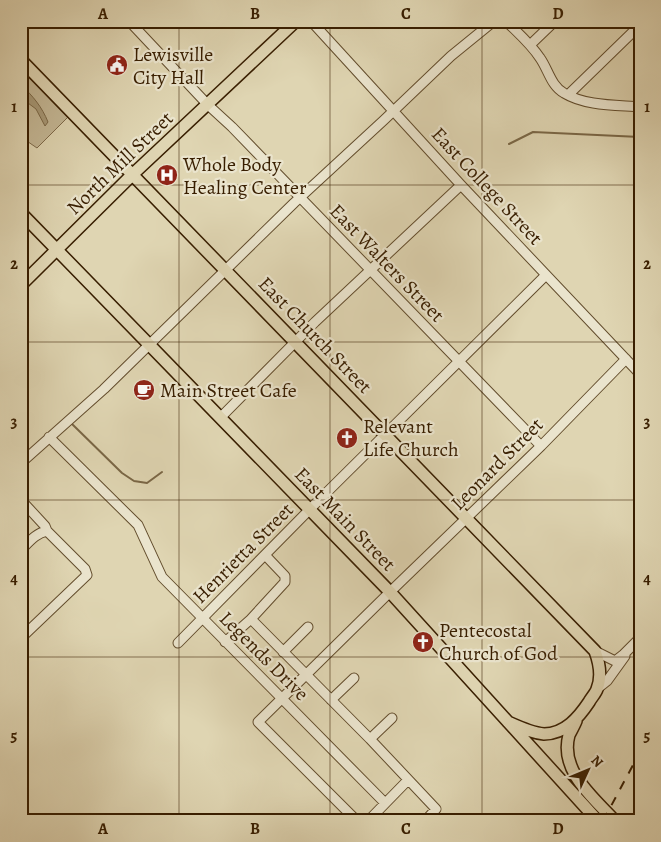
<svg xmlns="http://www.w3.org/2000/svg" width="661" height="842" font-family="Alegreya,serif">
  <rect width="100%" height="100%" fill="#dfd5b2"/>
  <filter id="stains"><feTurbulence type="fractalNoise" baseFrequency=".004" numOctaves="4"/><feColorMatrix values="0 0 0 0 .2 0 0 0 0 .09 0 0 0 0 .02 0 0 0 .5 -.17"/></filter>
  <radialGradient id="worn" r=".72"><stop offset=".6" stop-color="#630" stop-opacity="0"/><stop offset="1" stop-color="#630" stop-opacity=".3"/></radialGradient>
  <path fill="#c3b694" stroke="#7e6a4a" d="M21 60 72 113 37 148 21 137Z"/>
  <path fill="#a69775" stroke="#7a6746" d="M21 85C33 96 42 107 48 122L45 126 36 109 28 103V97L21 89Z"/>
  <g fill="none" stroke-linecap="round" stroke-linejoin="round">
    <path stroke="#7a6746" stroke-width="2" d="M509 144 533 132 640 137
      M71 423 122 473 134 481 147 483 162 472"/>
    <g stroke="#624c2c" stroke-width="11">
      <path id="minor" d="M129 21 208 105 232 127 541 446
        M311 21 461 185 640 374
        M506 21C518 33 531 44 540 58 548 69 551 86 564 93 585 106 616 105 640 107
        M530 45 555 21
        M568 95 640 25
        M221 417 315 322 461 185
        M49 437 138 525 162 577 385 803
        M21 463 104 389 294 203 384 120 451 56 494 21
        M21 500 45 526 47 531 85 569 87 575 21 638
        M21 550C29 542 36 533 47 531
        M265 555 285 576V582L251 619 370 739 392 718
        M225 642 251 619
        M178 643 315 504 546 275
        M595 651 615 661 624 654 640 638
        M283 652 308 627
        M597 689 607 681 625 656
        M331 700 354 678
        M370 739 436 809 425 821
        M357 821 258 722 390 592 541 446 626 359
        M368 821 408 780"/>
    </g>
    <g stroke="#381e00" stroke-width="14">
      <path id="major" d="M21 60 595 651C599 662 602 677 597 689 596 693 591 698 589 702 579 717 565 734 544 734 532 733 519 727 508 722
        M21 213 390 592 598 821
        M21 285 132 175 296 21
        M576 721C574 726 571 731 569 735 559 771 594 798 615 821"/>
    </g>
    <use href="#minor" stroke="#eae4cd" stroke-width="9"/>
    <use href="#major" stroke="#dfd5b2" stroke-width="11"/>
    <path stroke="#381e00" stroke-width="2" stroke-dasharray="9 9" stroke-linecap="butt" d="M603 821 640 752"/>
  </g>
  <path fill="none" stroke="#381e00" stroke-width="1" stroke-opacity="0.55" d="M179 21V821M330 21V821M482 21V821M21 185H640M21 342H640M21 500H640M21 657H640"/>
  <defs>
    <g id="civic-disc" transform="scale(1.125)"><circle r="9.5" fill="#8f2418" stroke="#eae4cd"/><path d="M-.6-6.5H3V-4.5H.6V-3L4-1V1h2V6H-6V1h2V-1L-.6-3ZM-1.2 2.5V6h2.4V2.5Z" fill="#fff"/></g>
    <g id="hospital-disc" transform="scale(1.125)"><circle r="9.5" fill="#8f2418" stroke="#eae4cd"/><path d="M-5-5h3v3.5h4V-5h3V5h-3V1.5h-4V5h-3Z" fill="#fff"/></g>
    <g id="cafe-disc" transform="scale(1.125)"><circle r="9.5" fill="#8f2418" stroke="#eae4cd"/><path d="M-5.5-4.5H6V0H3Q3 3.5 0 3.5H-2.5Q-5.5 3.5-5.5 0ZM3-3.2v2h1.7v-2ZM-6 4.5H4V6H-6Z" fill="#fff"/></g>
    <g id="church-disc" transform="scale(1.125)"><circle r="9.5" fill="#8f2418" stroke="#eae4cd"/><path d="M-1.2-6h2.4v3.5h3.3v2.4h-3.3V6h-2.4V-.1h-3.3v-2.4h3.3Z" fill="#fff"/></g>
  </defs>
  <g fill-rule="evenodd">
    <use href="#civic-disc" x="117" y="65"/>
    <use href="#hospital-disc" x="167" y="175"/>
    <use href="#cafe-disc" x="144" y="390"/>
    <use href="#church-disc" x="347" y="438"/>
    <use href="#church-disc" x="423" y="642"/>
  </g>
  <g text-anchor="middle" dominant-baseline="central" stroke-width="4.5" stroke-linejoin="round" paint-order="stroke">
    <g font-size="20" fill="#381e00" stroke="#eae4cd" text-anchor="start">
      <text x="133" y="54">Lewisville<tspan x="133" dy="23">City Hall</tspan></text>
      <text x="183" y="164">Whole Body<tspan x="183" dy="23">Healing Center</tspan></text>
      <text x="160" y="390">Main Street Cafe</text>
      <text x="363" y="426">Relevant<tspan x="363" dy="23">Life Church</tspan></text>
      <text x="439" y="630">Pentecostal<tspan x="439" dy="23">Church of God</tspan></text>
    </g>
    <g font-size="20" fill="#381e00" stroke="#eae4cd">
      <text transform="translate(120 163) rotate(-44)">North Mill Street</text>
      <text transform="translate(487 186) rotate(47)">East College Street</text>
      <text transform="translate(387 263) rotate(46)">East Walters Street</text>
      <text transform="translate(315 335) rotate(46)">East Church Street</text>
      <text transform="translate(497 464) rotate(-45)">Leonard Street</text>
      <text transform="translate(345 519) rotate(46)">East Main Street</text>
      <text transform="translate(243 553) rotate(-45)">Henrietta Street</text>
      <text transform="translate(264 656) rotate(45)">Legends Drive</text>
    </g>
  </g>
  <rect width="661" height="842" fill="none" stroke="#dfd5b2" stroke-width="55"/>
  <g transform="translate(588 770) rotate(46)" stroke="#eae4cd" stroke-width="4" paint-order="stroke">
  <path d="M0-4L9 19L0 12L-9 19Z" fill="#381e00"/>
  <text y="-8" font-size="14" font-weight="bold" text-anchor="middle" fill="#381e00">N</text>
  </g>
  <rect x="28" y="28" width="606" height="786" fill="none" stroke="#381e00" stroke-width="2"/>
  <g font-size="16" text-anchor="middle" font-weight="bold" fill="#381e00">
    <text x="103" y="19">A</text>
    <text x="255" y="19">B</text>
    <text x="406" y="19">C</text>
    <text x="558" y="19">D</text>
    <text x="14" y="112">1</text>
    <text x="647" y="112">1</text>
    <text x="14" y="269">2</text>
    <text x="647" y="269">2</text>
    <text x="14" y="427">3</text>
    <text x="647" y="427">3</text>
    <text x="14" y="584">4</text>
    <text x="647" y="584">4</text>
    <text x="14" y="741">5</text>
    <text x="647" y="741">5</text>
    <text x="103" y="834">A</text>
    <text x="255" y="834">B</text>
    <text x="406" y="834">C</text>
    <text x="558" y="834">D</text>
  </g>
  <rect width="100%" height="100%" filter="url(#stains)"/>
  <rect width="100%" height="100%" fill="url(#worn)"/>
</svg>
